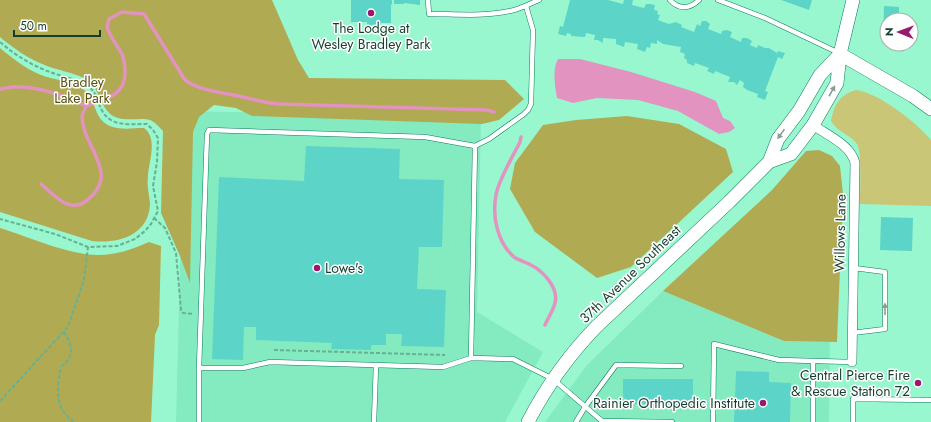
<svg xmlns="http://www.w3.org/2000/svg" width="931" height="422" font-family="Jost,sans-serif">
  <rect width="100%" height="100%" fill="#99f7cf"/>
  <path fill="#84ebc1" d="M184 111 481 117 477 312 543 352 505 422H176Z
    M663 291 784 341 830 342 829 422H545L587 365Z"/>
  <path fill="#cac677" d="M856 90C879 93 916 122 931 140V206L860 204C860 191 862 153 857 144 851 135 837 132 831 121 834 105 839 95 856 90Z"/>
  <path fill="#b0aa52" d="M0 0H272L298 60 309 78 505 80 524 99 499 120 482 124 252 116 236 108 214 105 199 117 193 132 190 283 180 256 161 213 163 131C160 128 156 123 152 121 144 116 126 123 113 116 100 108 101 90 87 80 79 74 57 70 47 66 29 59 14 49 0 37Z
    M0 48C12 58 26 69 41 75 54 80 73 81 84 90 98 100 92 121 113 127 122 130 134 128 144 128 158 138 149 161 148 175 148 179 147 183 148 187 148 193 150 199 150 205 148 236 117 244 92 241L0 212Z
    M627 116 679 124 726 149 733 172 631 267 597 278 535 232 510 189 515 163 543 125 576 120Z
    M819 150 832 156 840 166 843 194 837 342 784 341 663 291 772 190 806 151Z
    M0 228C29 237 69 255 98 255 116 255 133 249 149 242L161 246 159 325 155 335 151 422H0Z"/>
  <path fill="#e293bf" d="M558 59H580L631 72 695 92 716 101 723 118 730 121 735 128 729 132 719 134 678 111 638 100 597 98 573 103 557 98C555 86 552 69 558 59Z"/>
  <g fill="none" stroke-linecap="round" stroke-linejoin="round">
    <path stroke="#e293bf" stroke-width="3.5" d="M0 89C7 88 15 86 22 87 44 88 66 97 86 106
      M521 137 520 142C513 156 498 181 496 195 492 216 497 242 514 257 518 260 526 262 531 265 543 271 559 288 555 303 553 311 548 318 545 325
      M41 184C53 194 69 214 86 201 122 174 83 148 82 117 82 114 85 109 86 106 105 99 125 96 125 73 125 67 124 59 122 54 117 45 110 37 107 27L109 19 122 12 144 14 185 80C200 91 221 92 239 96 252 99 265 103 279 104L487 110 494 112"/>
  </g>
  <path fill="#5cd5c8" d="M351 0H392V4L391 5V23H381L380 26 367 27V22H351Z
    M394 0H420V5L404 3V4H394Z
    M570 0H608L623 4 624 0H633L632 5 644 8 646 4H650L655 5 654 10 658 11 657 14 660 15 658 20 669 24 676 22 682 25 681 27 694 32 697 24 700 26 702 21H706L710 24 708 29 721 34 722 31 727 30 732 32 730 37 741 42 742 38H747L752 41 750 45 757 48 758 45 765 48H769L777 53 778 51 785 53 782 59 778 57 765 91 768 92 765 100 757 97 758 94 747 90 743 87 744 83 740 80 737 85 734 82H728L730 77 715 71 714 74 707 71 709 68 695 63 694 66 687 63V60L684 58 685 54 680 52 681 47 663 44 657 40V44L651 43 650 48 647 47 645 52 637 49 638 44 625 42 624 47 616 44V39L603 38V43L598 40H594L595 35 586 33 585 37 571 36V34L567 33 566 36 558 34 560 26 563 27Z
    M781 0H812L809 10Z
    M884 6 899 7V20H887V42H883Z
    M306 146 400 149 399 179 444 180 442 247H419L417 289 446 290 444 347 401 346 402 334H386V345H371V350L331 349 332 343 256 340V327H244L243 360 212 359 219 177 304 181Z
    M881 217 913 218 912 251 880 250Z
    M736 371 769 372V382L791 383 790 422H734Z
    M623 379H693V405L630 404 624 398 623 395Z"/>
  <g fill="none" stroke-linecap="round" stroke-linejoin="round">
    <g stroke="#0a7b5a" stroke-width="5.5">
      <path id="lane" d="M428 0 429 14C455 14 484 17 510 11 520 9 529 4 539 0
        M670 0C679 10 690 9 699 0
        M718 0 765 18 839 53
        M475 146 489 139 524 114 528 110 531 104 533 30 526 6
        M852 333 885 329V272L854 268
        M199 368H243L270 362 443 367 471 358 513 359 553 379 602 421 672 422
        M199 422V368L207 134 209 130 425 137 475 146 471 358
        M374 422 376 365
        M576 422 585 407 616 365 681 366
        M713 422 714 344 779 360 852 362
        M813 422V361
        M853 422V399L931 400"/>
    </g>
    <g stroke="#0a7b5a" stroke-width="10">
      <path id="street" d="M813 125C827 135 851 145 855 163L852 362"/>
    </g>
    <g stroke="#0a7b5a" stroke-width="14">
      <path id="secondary" d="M840 54 913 96 931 109
        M769 162 791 154 813 125 837 83 840 54 853 0
        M528 422C546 387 568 356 596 327L729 202 769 162 778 139 799 111 820 75 840 54"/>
    </g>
    <path stroke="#67b192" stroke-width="2" stroke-dasharray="4 2" stroke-linecap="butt" d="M0 42C15 55 31 65 50 72 63 77 79 79 90 88 100 95 97 112 111 120 121 126 136 124 147 124L153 130 158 138 157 162 153 186 158 211 151 224 145 231 135 239 117 246 88 247 55 234 0 219
      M154 218 165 228 176 253 181 310 183 313 194 314
      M64 332C69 340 74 349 69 358 68 361 65 363 63 365 57 375 56 402 63 411 66 415 70 419 74 422
      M274 350 445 355
      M0 401 68 327 84 280 88 247"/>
    <use href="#lane" stroke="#fff" stroke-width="4.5"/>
    <use href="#street" stroke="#fff" stroke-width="9"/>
    <use href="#secondary" stroke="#fff" stroke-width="13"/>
  </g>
  <defs><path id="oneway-solid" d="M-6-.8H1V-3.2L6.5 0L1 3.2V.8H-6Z"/></defs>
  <g fill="#8a9e96">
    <use href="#oneway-solid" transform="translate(832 91) rotate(-61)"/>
    <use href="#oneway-solid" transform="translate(781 134) rotate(125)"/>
    <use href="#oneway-solid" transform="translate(885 309) rotate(-90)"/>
  </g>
  <g fill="#99196f" stroke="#fff" stroke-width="1.5">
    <circle cx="371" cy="13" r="4"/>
    <circle cx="317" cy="268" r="4"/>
    <circle cx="918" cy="383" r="4"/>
    <circle cx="763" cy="403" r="4"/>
  </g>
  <g text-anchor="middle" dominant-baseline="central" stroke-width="3" stroke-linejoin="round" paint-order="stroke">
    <g font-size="14" fill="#153e2e" stroke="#fff" text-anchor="end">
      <text x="371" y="28" text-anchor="middle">The Lodge at<tspan x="371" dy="16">Wesley Bradley Park</tspan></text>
      <text x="325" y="268" text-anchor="start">Lowe's</text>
      <text x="910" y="375">Central Pierce Fire<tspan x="910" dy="16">&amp; Rescue Station 72</tspan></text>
      <text x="755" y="403">Rainier Orthopedic Institute</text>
    </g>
    <g font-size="14" fill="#56520e" stroke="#fff">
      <text x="82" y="82">Bradley<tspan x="82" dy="16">Lake Park</tspan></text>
    </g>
    <g font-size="14" fill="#153e2e" stroke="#fff">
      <text transform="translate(840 233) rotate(-89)">Willows Lane</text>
      <text transform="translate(630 274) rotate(-44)">37th Avenue Southeast</text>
    </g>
  </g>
  <g transform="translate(899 32) rotate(271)"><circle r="19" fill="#ffffff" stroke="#a1b2ab"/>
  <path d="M0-3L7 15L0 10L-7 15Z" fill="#99196f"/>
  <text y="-6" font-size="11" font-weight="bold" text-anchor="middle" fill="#153e2e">N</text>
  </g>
  <path d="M14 30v6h86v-6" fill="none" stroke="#153e2e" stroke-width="2"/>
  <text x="20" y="30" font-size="12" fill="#153e2e" stroke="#ffffff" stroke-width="3" paint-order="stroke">50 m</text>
</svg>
